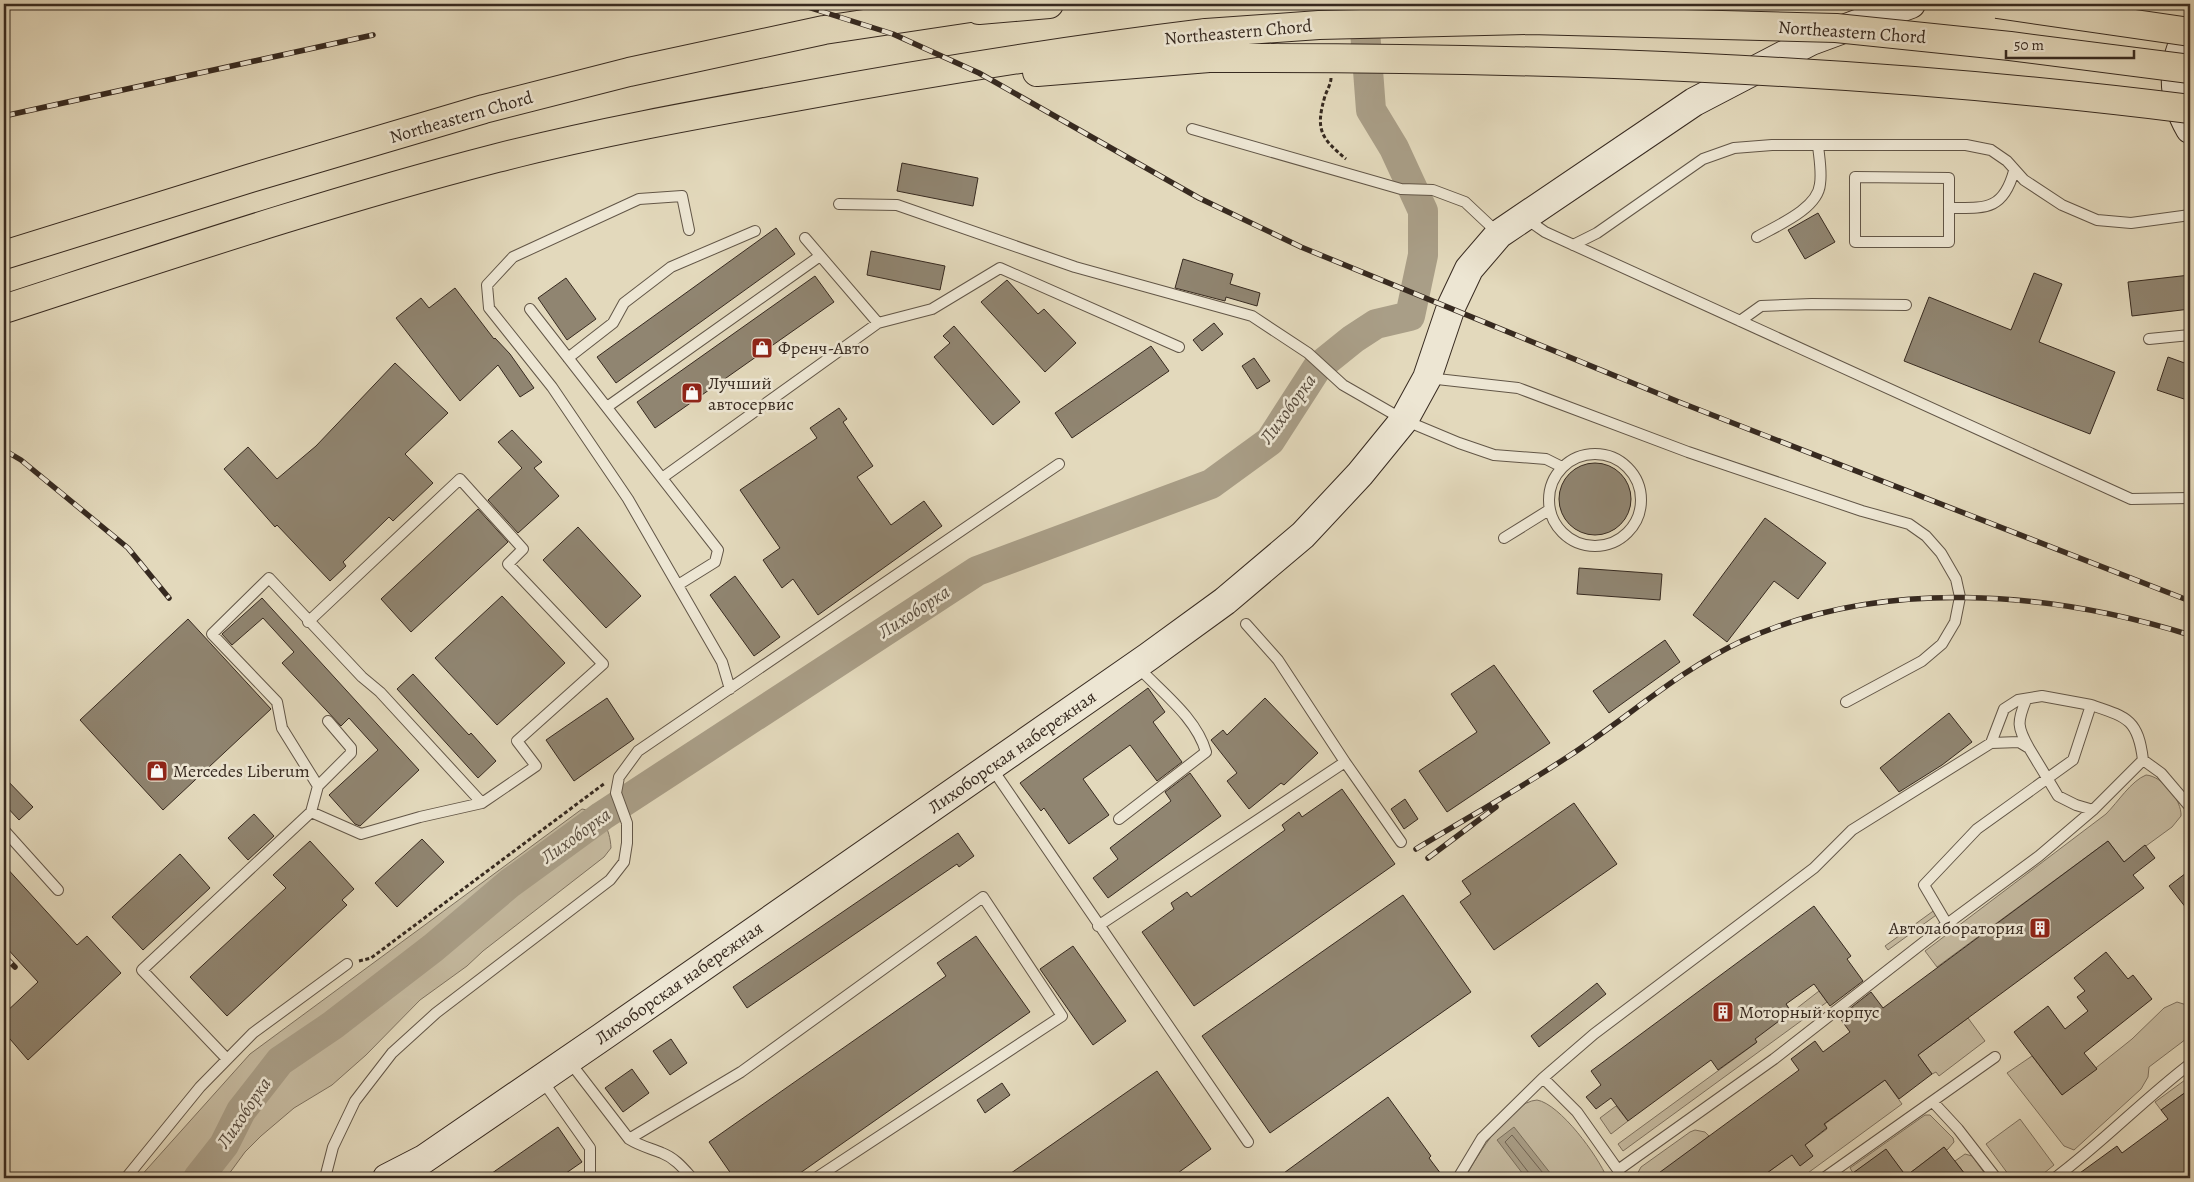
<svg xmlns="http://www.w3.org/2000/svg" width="2194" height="1182" font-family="Alegreya,serif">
  <rect width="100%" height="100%" fill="#e3d9bc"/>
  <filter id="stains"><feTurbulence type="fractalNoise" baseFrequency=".004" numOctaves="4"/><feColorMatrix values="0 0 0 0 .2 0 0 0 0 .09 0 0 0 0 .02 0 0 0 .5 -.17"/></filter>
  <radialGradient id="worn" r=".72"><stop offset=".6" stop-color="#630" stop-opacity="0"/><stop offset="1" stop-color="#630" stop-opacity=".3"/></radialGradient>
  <path fill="#c6bba1" stroke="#7e7260" d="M2146 775C2162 776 2182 800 2181 816L2172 827 2124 862 2108 841 1937 967 1925 951 2106 814C2118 802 2131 781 2146 775Z
    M582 809C602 812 610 829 611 848L604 857 483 951 467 966 420 1000 366 1055 332 1085 294 1108 261 1136 245 1152 226 1178H205L215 1167 191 1174 186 1178H139L250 1054Z
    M1936 909 1939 913 1888 950 1885 946Z
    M1819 991 1827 1002 1623 1151 1618 1144 1756 1043 1749 1032 1786 1004 1792 1012Z
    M2177 1002 2190 1006V1036L2149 1067 2148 1077 2141 1089 2074 1150 2064 1146 2007 1073 2032 1056 2062 1095 2132 1039 2164 1008Z
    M1968 1018 1985 1041 1939 1076 1936 1072 1932 1074 1918 1055Z
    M1885 1080 1902 1104 1801 1178H1760L1827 1129 1825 1124Z
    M2185 1080 2190 1089 2161 1110 2155 1102Z
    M1537 1100C1560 1104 1598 1156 1607 1178H1465C1477 1156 1509 1102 1537 1100Z
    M1616 1106 1628 1121 1611 1134 1600 1118Z
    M1925 1115H1930L1953 1138 1954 1142 1947 1150 1944 1147 1906 1176 1886 1150 1853 1173 1850 1168Z
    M2020 1119 2054 1165 2038 1178H2011L1986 1144Z
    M1695 1130 1705 1132 1709 1136 1655 1178H1635L1641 1167 1690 1132Z
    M1965 1154 1972 1156 1988 1178H1968L1955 1161Z"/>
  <path fill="#a99e87" stroke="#7b705e" d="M1514 1127 1551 1174 1546 1178H1526L1497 1140Z
    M203 1159 215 1167 205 1178H186Z"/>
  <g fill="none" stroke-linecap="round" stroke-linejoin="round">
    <path stroke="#706454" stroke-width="1" d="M1530 1178 1529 1173 1505 1142 1512 1135 1543 1173 1544 1178"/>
    <path stroke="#a99e87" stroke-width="30" d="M198 1178 224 1145 241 1111 280 1061 333 1025 433 948 510 883 602 816 977 571 1211 484 1270 441 1317 368 1353 339 1376 324 1410 316 1423 255V211L1394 148 1371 110 1363 4"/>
  </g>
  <path fill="#908571" stroke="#372a20" d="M902 163 978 178 973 206 897 191Z
    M1818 213 1835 242 1805 259 1788 230Z
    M776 228 795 254 616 383 597 357Z
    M871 251 945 266 940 290 867 275Z
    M1183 259 1233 274 1230 284 1260 293 1257 306 1226 297 1225 301 1175 288Z
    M2034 273 2062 284 2039 342 2115 372 2090 434 1904 361 1929 297 2011 330Z
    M2190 275V309L2132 316 2128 282Z
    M815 276 834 302 655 428 637 402Z
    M566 278 596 319 567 340 538 298Z
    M1007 280 1038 314 1044 309 1076 343 1045 372 981 302Z
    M455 288 494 339 495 338 510 354 534 388 520 397 498 365 460 401 396 318 421 298 429 308Z
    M1214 323 1223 334 1202 351 1193 340Z
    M954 326 1020 402 993 425 934 357 950 343 943 336Z
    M1151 346 1169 371 1072 438 1055 413Z
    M2168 357 2190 365V401L2157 390Z
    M1254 358 1270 381 1257 389 1242 366Z
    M395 363 448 413 405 454 433 483 393 521 389 517 343 562 346 566 330 581 277 525 275 527 224 469 248 447 277 479 316 446Z
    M839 408 847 419 843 422 873 466 857 477 891 525 924 501 942 526 818 615 793 579 782 588 763 560 780 548 740 490 817 438 810 428Z
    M512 430 542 462 534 468 559 496 518 533 488 500 522 468 498 442Z
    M1559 499a36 36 0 1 1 72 0a36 36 0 1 1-72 0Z
    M478 509 508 542 411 632 381 599Z
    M1765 518 1826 563 1798 599 1774 581 1727 642 1693 615Z
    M578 527 641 596 606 628 543 560Z
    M1579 568 1662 574 1660 600 1577 594Z
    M735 576 780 637 754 656 710 595Z
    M502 596 565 663 497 725 435 658Z
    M262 598 419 770 360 826 355 824 329 795 378 750 349 718 341 726 282 663 294 652 263 618 232 645 222 634Z
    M188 619 271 709 163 810 80 720Z
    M1665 640 1680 662 1609 713 1593 691Z
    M1494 665 1550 743 1447 812 1419 771 1477 732 1451 694Z
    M413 674 469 735 471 733 496 761 478 778 397 689Z
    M1148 688 1165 712 1153 722 1182 762 1157 781 1130 745 1083 779 1109 815 1069 844 1044 808 1041 811 1020 783Z
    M607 698 634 739 574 781 546 740Z
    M1265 698 1318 753 1284 785 1281 783 1249 809 1227 781 1237 773 1211 740 1223 730 1227 735Z
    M1949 713 1972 742 1942 765 1899 792 1880 768Z
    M1190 773 1221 816 1108 898 1093 878 1118 859 1110 848 1171 801 1165 792Z
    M4 777 33 807 19 820 4 804Z
    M1342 789 1395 864 1194 1006 1142 932 1174 909 1171 903 1187 892 1191 897 1285 830 1282 825 1299 812 1302 817Z
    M1405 799 1418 819 1404 829 1391 809Z
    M1574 803 1617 864 1494 950 1460 902 1471 894 1462 881Z
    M254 814 274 836 248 860 228 838Z
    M958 833 974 856 959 867 957 864 747 1008 733 987Z
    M422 839 444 862 397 907 375 883Z
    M310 841 354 889 342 900 347 905 227 1016 190 977 286 888 273 875Z
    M2108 841 2124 862 2145 845 2155 858 2133 875 2144 888 1918 1055 1932 1074 1899 1099 1885 1080 1824 1124 1827 1128 1805 1145 1813 1156 1800 1166 1792 1155 1760 1178H1652L1799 1070 1791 1059 1815 1041 1823 1052 1850 1032 1839 1017 1871 992 1883 1008Z
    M180 854 210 888 143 950 112 917Z
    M4 865 77 945 87 936 121 973 28 1060 4 1032V1014L38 982 4 945Z
    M2190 870V913L2169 886Z
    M1403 895 1471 992 1270 1133 1202 1036Z
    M1814 906 1851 956 1847 959 1863 981 1830 1006 1814 984 1786 1004 1791 1012 1755 1039 1757 1042 1718 1070 1711 1060 1628 1121 1611 1098 1596 1109 1586 1097 1601 1085 1591 1071Z
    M976 936 1030 1012 793 1178H734L709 1142 946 976 937 963Z
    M1073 946 1126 1021 1093 1045 1040 969Z
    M2106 952 2128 979 2133 975 2152 999 2084 1053 2097 1069 2062 1095 2014 1032 2048 1006 2065 1029 2088 1011 2077 997 2085 991 2074 978Z
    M1597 983 1606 994 1539 1047 1531 1036Z
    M671 1039 687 1063 670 1075 653 1051Z
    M632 1069 649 1093 623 1112 605 1088Z
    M1157 1071 1211 1149 1171 1178H1004Z
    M1002 1083 1010 1095 985 1113 977 1100Z
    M2190 1089V1178H2073L2117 1146 2122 1153 2168 1119 2161 1110Z
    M1388 1097 1431 1156 1429 1158 1444 1178H1277Z
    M558 1127 582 1162 559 1178H485Z
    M1944 1147 1968 1178H1846L1886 1149 1906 1176Z"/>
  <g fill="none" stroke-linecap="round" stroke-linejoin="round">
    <g stroke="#625647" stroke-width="12">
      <path id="lane" d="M1192 129 1401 189 1433 190 1465 202 1498 233
        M1855 177 1949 178V242H1855Z
        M839 204 897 205 1075 267 1252 316 1308 353 1343 385 1404 420 1459 443 1494 455 1546 459 1562 467
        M1949 208C1985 208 2003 211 2014 171
        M1525 218 1545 232 2131 499 2190 498
        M689 230 682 196 639 199 513 257 487 285 489 308 552 387 628 499 722 662 730 689
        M1757 237C1776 226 1818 209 1820 184 1822 171 1819 157 1818 145
        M805 238 878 323
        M1573 245 1597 233 1703 159 1734 148 1772 145H1966L1991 150 2007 161 2024 180 2062 205 2097 220 2131 223 2190 215
        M530 309 718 550 715 562 678 585
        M1740 321 1761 306 1812 304 1906 305
        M2149 339 2190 335
        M568 358 613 323 624 303 671 267 755 231
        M1428 378 1518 388 1688 452 1862 511 1909 524 1926 536 1941 553 1956 579 1960 597 1955 622 1942 644 1922 661 1846 702
        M607 407 820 256
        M1549 500a46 46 0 1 1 92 0a46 46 0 1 1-92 0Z
        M662 478 878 323 932 309 1000 268 1179 347
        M1504 538 1549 510
        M4 607V608
        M308 622 460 479 523 549 508 564 603 664 517 741 536 766 482 803 420 817 361 834 311 812
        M2026 700C2017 722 2017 727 2029 748
        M1991 743 2019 742 2029 748 2058 796 2076 805 2093 810
        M1345 762 1401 842
        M991 767 1248 1142
        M318 786 351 753V748L328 721
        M1119 819 1206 752C1196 717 1161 692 1137 666
        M4 830 58 890
        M1947 924 1924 885 1977 829 2073 760 2091 705C2127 717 2138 719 2143 760
        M1098 926 1345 762 1278 660 1246 624
        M227 1059 142 970 311 812 318 786 282 728 277 702 212 634 269 578 362 677 380 692 482 803
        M569 1061 629 1139C640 1146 650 1148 662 1153 675 1158 683 1168 692 1178
        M542 1080 590 1148V1178
        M1933 1102 1958 1129 1996 1178
        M629 1139 741 1072 983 897 1062 1016 816 1178
        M1618 1170 1774 1059 1947 924 2039 856 2093 810 2143 760 2161 773 2190 807
        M126 1178 200 1087 253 1033 347 964
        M325 1178 333 1147 355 1101 392 1053 436 1013 610 880 624 862 627 843V823L616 793 619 777 638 751 1059 464
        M1458 1178 1482 1138 1543 1078
        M1621 1178 1618 1170 1577 1112 1543 1078 1594 1034 1814 868 1852 830 1991 743 2004 709 2018 700 2042 696 2091 705
        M1824 1178 1995 1057
        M2055 1178C2102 1143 2143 1100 2190 1064"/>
    </g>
    <g stroke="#372a20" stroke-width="30">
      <path id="secondary" d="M2190 30C2171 62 2171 97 2190 129
        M387 1178 424 1159 602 1037 1148 657 1225 601 1303 535 1360 474 1404 420 1427 378 1451 307 1469 269 1499 234 1694 102 1811 41 1911 4"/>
    </g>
    <g stroke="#372a20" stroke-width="30">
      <path id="primary" d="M979 10 1049 4
        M1037 72 1209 58
        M4 255 251 178 484 109 629 72 824 30 997 4
        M4 309C167 256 330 201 497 158 595 133 695 115 795 97 931 72 1068 50 1206 33"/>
    </g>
    <path stroke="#372a20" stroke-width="3" stroke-dasharray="4 2.5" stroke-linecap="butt" d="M1331 78C1331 84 1327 90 1325 96 1315 130 1321 138 1346 159
      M359 961 371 958 605 783"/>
    <use href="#lane" stroke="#ede6d3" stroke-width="10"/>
    <use href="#secondary" stroke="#ede6d3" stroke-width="28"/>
    <use href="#primary" stroke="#e3d9bc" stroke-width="28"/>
    <g stroke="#372a20" stroke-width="5.5">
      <path id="rail" d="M798 4 893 34 979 73 1199 198 1301 247 1679 402 2190 601
        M4 7 26 4
        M4 116 373 35
        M4 450 21 460 128 548 169 598
        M1416 849C1467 818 1519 789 1569 756 1626 719 1679 670 1742 641 1881 577 2048 591 2190 635
        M1428 858 1496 807
        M4 956 15 967"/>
    </g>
    <use href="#rail" stroke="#ede6d3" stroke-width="4" stroke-dasharray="11" stroke-linecap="butt"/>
    <g stroke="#372a20" stroke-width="30" stroke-linecap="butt">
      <path id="primary-bridge" d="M1997 4 2190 32
        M1206 33 1319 25 1530 20 1836 28 2010 46 2190 69
        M1209 58C1537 57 1865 68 2190 109"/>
    </g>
    <use href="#primary-bridge" stroke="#e3d9bc" stroke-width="28"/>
  </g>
  <defs>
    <g id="shop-square" transform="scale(1.125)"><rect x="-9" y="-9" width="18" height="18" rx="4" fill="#8f2418" stroke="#ede6d3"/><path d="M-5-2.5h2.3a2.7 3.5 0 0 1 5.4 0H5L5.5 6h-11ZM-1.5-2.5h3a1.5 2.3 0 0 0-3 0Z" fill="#fff"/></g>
    <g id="building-square" transform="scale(1.125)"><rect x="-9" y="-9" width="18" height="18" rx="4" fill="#8f2418" stroke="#ede6d3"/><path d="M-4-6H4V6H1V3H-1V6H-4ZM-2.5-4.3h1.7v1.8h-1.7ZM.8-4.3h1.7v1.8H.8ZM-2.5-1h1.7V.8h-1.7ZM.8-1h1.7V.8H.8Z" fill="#fff"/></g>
  </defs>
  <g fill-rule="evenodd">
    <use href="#shop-square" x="762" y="348"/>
    <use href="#shop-square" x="692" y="393"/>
    <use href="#shop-square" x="157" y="771"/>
    <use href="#building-square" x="2040" y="928"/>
    <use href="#building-square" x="1723" y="1012"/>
  </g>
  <g text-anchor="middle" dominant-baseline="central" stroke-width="5" stroke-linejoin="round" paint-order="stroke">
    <g font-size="18" fill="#372a20" stroke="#ede6d3">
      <text transform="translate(1238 32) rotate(-5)">Northeastern Chord</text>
      <text transform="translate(1852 32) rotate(4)">Northeastern Chord</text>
      <text transform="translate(461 117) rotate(-16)">Northeastern Chord</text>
      <text transform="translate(1012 752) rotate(-35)">Лихоборская набережная</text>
      <text transform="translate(679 983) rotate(-35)">Лихоборская набережная</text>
    </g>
    <g font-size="18" fill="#372a20" stroke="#ede6d3" text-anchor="start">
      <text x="778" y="348">Френч-Авто</text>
      <text x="708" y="383">Лучший<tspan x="708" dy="21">автосервис</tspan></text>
      <text x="173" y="771">Mercedes Liberum</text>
      <text x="2024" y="928" text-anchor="end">Автолаборатория</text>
      <text x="1739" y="1012">Моторный корпус</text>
    </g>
    <g font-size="19" font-style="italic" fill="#594d3f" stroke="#ede6d3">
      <text transform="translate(1288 409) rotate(-54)">Лихоборка</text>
      <text transform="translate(914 612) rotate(-33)">Лихоборка</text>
      <text transform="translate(576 836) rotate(-36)">Лихоборка</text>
      <text transform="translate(244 1113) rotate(-56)">Лихоборка</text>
    </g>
  </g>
  <rect width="2194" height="1182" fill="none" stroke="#e3d9bc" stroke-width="20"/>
  <rect x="5" y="5" width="2184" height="1172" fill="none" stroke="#372a20" stroke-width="2.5"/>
  <rect x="10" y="10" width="2174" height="1162" fill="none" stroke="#372a20"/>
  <path d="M2006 50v8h128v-8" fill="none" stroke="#372a20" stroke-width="2.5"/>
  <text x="2014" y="50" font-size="15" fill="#372a20" stroke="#ede6d3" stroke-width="4" paint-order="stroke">50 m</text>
  <rect width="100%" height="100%" filter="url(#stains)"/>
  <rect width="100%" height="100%" fill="url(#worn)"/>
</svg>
